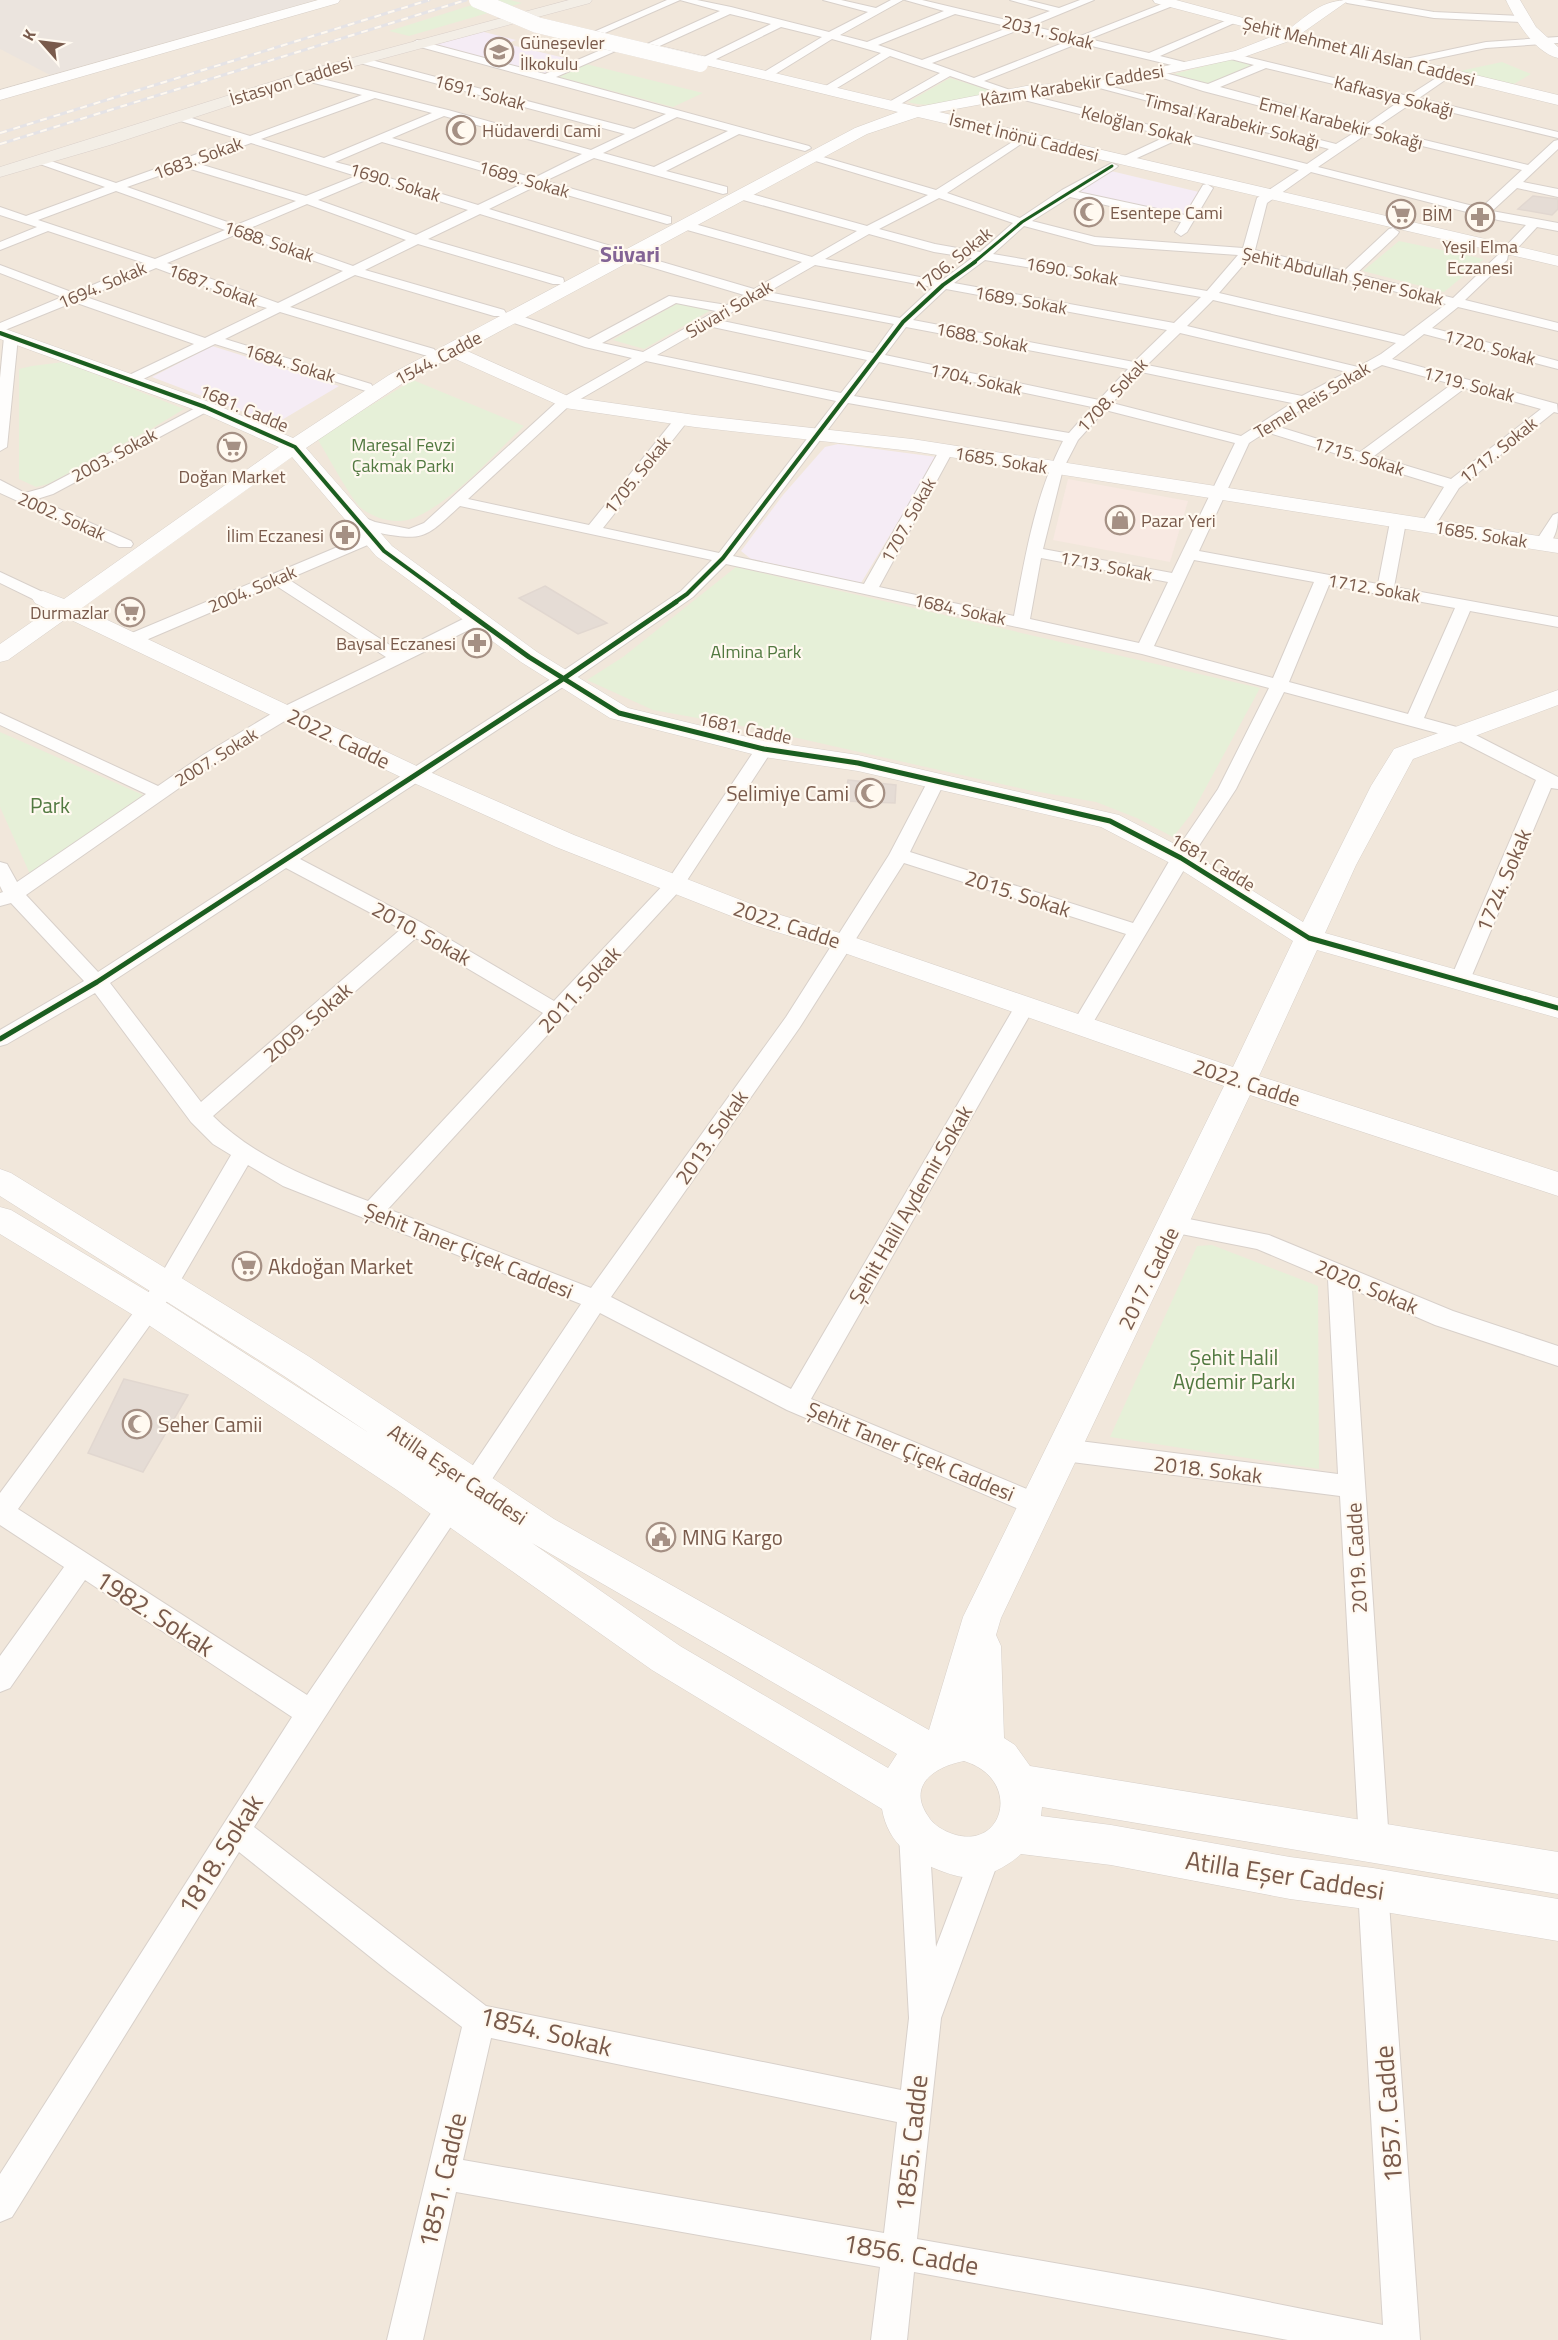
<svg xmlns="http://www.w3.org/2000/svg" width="1558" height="2340" font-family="'Titillium Web',sans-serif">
  <rect width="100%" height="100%" fill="#f8f4ee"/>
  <path fill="#f1e7db" d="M0 0H1558V2340H0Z"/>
  <path fill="#f8e9e2" d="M1068 479 1188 501 1170 562 1053 540Z"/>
  <path fill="#ebe4de" d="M0 0H316L50 75 0 49Z"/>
  <path fill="#f5ecf5" d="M480 31 516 40 507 44 577 61 544 75 426 44Z
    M1111 171 1199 192 1183 215 1077 193Z
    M212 346 339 386 275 424 152 377Z
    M838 444 937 457 861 583 751 559 741 551 783 495 825 447Z"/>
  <path fill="#e6f0d8" d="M488 0H510L522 3 409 36 389 31Z
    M1232 59 1253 65 1207 84 1174 74Z
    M1502 62 1531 74 1512 85 1460 71Z
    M586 64 703 93 673 107 559 77Z
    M950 78 992 91C966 98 934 110 908 102Z
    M1399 241 1484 259 1444 292 1363 271Z
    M680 302 711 310 644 349 613 340Z
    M64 362 184 409 151 429 48 484 36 487 19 479V369L32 366Z
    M413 380 524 426C492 456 454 501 414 518 397 525 375 519 361 508 351 499 326 453 317 438Z
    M736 567 1260 688 1192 813 1173 837 1137 818 1096 802 1028 790 753 728 653 710 587 680 623 657Z
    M0 732 143 795 30 874 0 807Z
    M1212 1245 1318 1286 1319 1469 1110 1437 1197 1246Z"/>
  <path fill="#e5dcd5" stroke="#e1d7d0" stroke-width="1.5" d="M1533 196 1558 199V209L1552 215 1518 209Z
    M545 586 607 623 578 634 519 598Z
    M848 780 896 785 895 803 844 801Z
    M124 1379 188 1395 143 1472 88 1453Z"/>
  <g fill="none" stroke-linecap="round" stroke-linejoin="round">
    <g stroke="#d8d0ca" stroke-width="2">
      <path id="street" d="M667 0H680L598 36 589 34Z
        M680 0H697L731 7 829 32 868 12 823 0H841L876 8 891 0H903L840 35 867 42 944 11 905 0H922L1019 23 1050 11 1010 0H1027L1059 8 1080 0H1094L1031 26 1078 37 1172 0 1177 3 1175 5 1089 39 1149 53 1232 18 1241 20 1160 56 1184 62V66L1180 67 1079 43 984 81 1016 92 1307 164 1329 149 1088 85 1093 82 1336 144 1357 131 1203 91 1148 73 1153 70 1208 84 1254 65 1227 58V54L1231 53 1408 96 1447 71 1452 74 1451 76 1419 98 1558 132V138L1412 103 1375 128 1528 165 1554 141 1558 140V149L1523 182 1558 189V197L1517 188 1492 211 1558 223V231L1537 227 1512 254 1508 255 1507 260 1465 300 1558 323V331L1458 307 1432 328 1558 361V369L1424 334 1392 359 1557 404 1558 413 1554 412 1459 488 1433 529 1428 531 1420 526 1444 487 1266 432 1249 443 1199 551 1378 584 1390 522 1398 517 1406 522 1394 587 1558 617V627L1470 611 1424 718 1464 729 1558 777V789L1551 788 1470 980 1467 985 1460 987 1453 985 1450 980 1536 780 1452 737 1284 692 1236 789 1191 858 1088 1031 1081 1033 1074 1031 1071 1026 1126 934 904 863 800 1027 611 1297 791 1389 1018 1001 1025 999 1032 1001 1035 1006 811 1399 1046 1497 1050 1505 1046 1513 1037 1516 1028 1513 787 1410 600 1313 483 1493 474 1496 465 1493 461 1485 465 1477 581 1304 283 1186 248 1165 175 1290 18 1509 307 1695 440 1500 449 1497 458 1500 462 1508 458 1516 343 1689 254 1827 486 2006 901 2090 909 2018 899 1833 903 1823 914 1819 925 1823 929 1833 936 1947 975 1844 986 1839 997 1844 1001 1854 941 2018 917 2239 1203 2289 1383 2325 1358 1889 1362 1878 1373 1874 1384 1878 1388 1889 1420 2340H1288L914 2272 907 2340H871L880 2267 456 2192 423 2340H387L462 2027 389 1972 239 1852 12 2217 0 2222V2174L292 1717 85 1580 10 1688 0 1692V1656L64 1567 0 1525V1493L159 1278 231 1155 213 1144 191 1122 95 993 7 1044 0 1046V1030L84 981 11 903 0 906V893L3 892 0 886V862L7 864 17 882 146 794 0 725V713L158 786 203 755 281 708 386 657 275 585 139 643H127L125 639 127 635 371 533 379 538 377 541 288 579 399 651 471 615H483L485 619 483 623 293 716 215 763 26 895 98 972 557 675 681 591 712 560 460 506C427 536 425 542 380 533 370 530 357 528 350 520L353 517 358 515 375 522 409 529 424 523 560 399 632 358 585 347 508 321 506 318 508 315H518L589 339 669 296 727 305 744 295 624 259 622 256 624 253 628 252 754 289 802 262 680 228 678 225 684 221 812 257 857 231 736 198V192H744L867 226 928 195 809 159 807 157 813 154 936 190 1017 139 1023 142 1021 144 947 193 1020 218 1062 190 1112 163 1118 166 1116 168 1078 192 1185 215 1203 185 1207 184 1213 188 1187 232 1181 236 1175 232 1181 222 1070 197 1032 221 1095 237 1243 248 1257 198 1299 170 1179 139 1126 163H1118V159L1167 136 1008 96 950 76 897 106H889V102L940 73 890 56 832 91H824V87L881 53 832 39 772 76H764V72L822 37 781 27 710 62H702V58L771 24 730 14 653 49H645V45L720 11ZM955 14 1010 27 922 60 878 45ZM1021 29 1068 41 974 78 932 63ZM1266 68 1401 100 1364 126 1220 87ZM1368 133 1522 170 1481 208 1318 167ZM1311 172 1498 220 1526 225 1504 248 1503 253 1499 254 1453 298 1356 274 1397 235 1399 232 1393 228 1389 229 1344 271 1255 250 1267 203ZM939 198 1013 223 980 252 935 244 879 229ZM1024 226 1095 245 1238 255 1207 291 993 254ZM869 234 934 252 972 258 941 281 825 259ZM1251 256 1446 304 1404 336 1219 293ZM985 260 1201 297 1174 323 954 283ZM815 265 933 287 900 318 768 292ZM946 289 1167 330 1134 362 913 320ZM757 298 894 324 873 353 718 320ZM1213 300 1396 343 1381 354 1358 367 1187 326ZM676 303 716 311 643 352 602 343ZM708 326 867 360 841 393 657 355ZM906 327 1128 369 1099 400 885 355ZM1180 333 1347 372 1302 396 1147 365ZM646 361 836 401 719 553 603 528 687 422 689 419 687 416H677L589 525 468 499 570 405ZM879 362 1092 407 1069 433 854 396ZM1382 365 1452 384 1360 452 1276 426 1317 399ZM1141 372 1292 403 1241 436 1112 403ZM1465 388 1541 409 1451 479 1374 456ZM848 403 1063 441C1035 495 1025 557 1014 616L879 587 953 451 946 447 939 451 864 584 733 556ZM1105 410 1235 443 1172 573 1043 549 1063 469 1078 440ZM1041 558 1168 582 1139 643 1030 619ZM1194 560 1314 582 1273 678 1154 646ZM726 564 1142 654 1269 688 1218 789 1171 858 1133 923 910 852 945 781 942 777H930L889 855 786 1017 591 1288 388 1209 682 888 773 749 770 745H758L668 880 554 1001 422 923 300 859 569 683 693 597ZM1329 585 1455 608 1408 714 1289 682ZM286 868 401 929 201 1102 110 983ZM416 938 543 1013 368 1201C313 1180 255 1158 213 1116ZM491 2038 897 2122 884 2233 463 2160Z
        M1342 0H1364L1434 12 1521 16 1526 19 1521 22 1434 18 1347 3Z
        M1558 37V43L1486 48 1401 66 1396 63 1401 60 1486 42Z
        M417 40 545 74 610 46H618V50L556 77 809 146 811 148 805 151 739 134 666 171 727 187V193L723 194 594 158 545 181 671 217V223L667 224 536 186 489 209 614 247 616 250 610 254 480 214 428 239 563 278 564 281 563 284H553L418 244 365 270 504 310 506 313 504 316H494L355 275 290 307 434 349 436 352 434 355H424L280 312 225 339 371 384 373 387 366 391 215 344 135 383H125L123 380 125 377 194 344 74 302 0 332V323L62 297 0 273V265L74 293 144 263 48 231 0 250V242L37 227 0 215V207L26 216 105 187 37 163V159H45L116 183 239 139 174 119V115H182L250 136 362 95 298 79 297 77 302 74 448 110 591 150 625 134 356 62V58L360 57 634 129 666 114 413 45 412 43ZM375 98 432 113 324 158 261 139ZM444 116 582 154 534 178 392 138ZM677 117 728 131 654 167 603 153ZM382 142 524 183 478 205 376 174 374 172 335 162ZM251 143 356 176 306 196 196 163ZM184 167 296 201 236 225 127 187ZM368 179 468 210 416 235 318 200ZM116 191 225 230 155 259 38 220ZM307 204 406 240 353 266 248 229ZM237 234 343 271 278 303 167 263ZM156 268 256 305 267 308 205 338 86 297Z
        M11 333 18 337 7 447 0 451V378L4 337Z
        M205 403 212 407 210 410 53 494 37 499 131 541 133 544 131 547H119L0 493V480L25 493 43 488Z
        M1558 513C1558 528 1556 535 1548 547H1536L1534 544 1553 515Z
        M0 572 49 595 51 598 49 601H37L0 583Z
        M1174 1216 1269 1235 1453 1311 1558 1346V1366L1435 1325 1352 1289 1389 1842 1385 1852 1374 1856 1363 1852 1359 1842 1340 1496 1064 1461 1055 1457 1051 1450 1055 1443 1064 1439 1338 1474 1328 1279 1257 1249 1166 1231 1162 1225 1166 1219Z"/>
    </g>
    <g stroke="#d8d0c9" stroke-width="1">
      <path id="secondary" d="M318 0H340L338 3 0 100V90Z
        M1153 0H1176L1288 30C1309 14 1322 0 1349 0L1302 33 1558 95V105L1292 40 1244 57 1101 88 1026 96 939 112 1558 256V266L918 117 867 134 465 350 570 397 695 415 912 439 1558 539V553L912 451 695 427 565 408 451 357 403 383 306 448 392 546 537 652 628 708 764 741 858 755 1119 815 1190 852 1303 922 1371 786 1394 749 1558 690V705L1413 759 1356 865 1325 933 1558 998V1018L1317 950 1259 1076 1558 1172V1196L1250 1095 1001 1618 996 1635 1001 1646 1004 1738 1015 1745 1030 1766 1558 1852V1894L1042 1807 1041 1816 1111 1825 1290 1857 1373 1868 1558 1899V1941L1373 1910 1290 1899 1111 1865 1021 1854C1008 1866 989 1876 971 1877 961 1878 953 1875 944 1872 913 1861 888 1844 882 1809L652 1670 397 1490 138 1318 0 1234V1207L11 1210 162 1300 369 1433 284 1376 0 1196V1169L11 1173 308 1356 554 1519 929 1730 963 1617 1224 1086 833 949 754 925 556 847 405 779 67 618 8 660 0 662V644L49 610 35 603 32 598 35 593 43 591 64 599 279 447 198 411 0 339V327L212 403 293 438 389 375 855 128 898 112 660 54 658 51 660 48 665 47 918 107 1026 86 1101 80 1235 51 1276 35 1155 3ZM292 457 376 556 521 662 610 718 764 757 858 771 1101 827 1172 864 1293 941 1233 1067 853 937 774 913 574 835 423 769 82 608ZM532 1543 897 1754 888 1768 680 1646ZM964 1761C1023 1779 1004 1851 953 1834 944 1831 933 1825 928 1816 906 1784 937 1766 964 1761Z
        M1506 0H1520L1536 27 1558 47V58C1534 52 1516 21 1506 0Z"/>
    </g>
    <g stroke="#dad0ca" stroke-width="1">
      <path id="primary" d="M569 0H592L590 3 329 73 110 145 0 177V167L319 67Z"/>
    </g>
    <use href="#street" fill="#fefdfc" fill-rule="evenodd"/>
    <use href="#secondary" fill="#fefdfc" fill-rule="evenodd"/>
    <use href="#primary" fill="#f3eee6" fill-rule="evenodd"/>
    <g stroke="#e5e3e6" stroke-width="3">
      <path id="rail" d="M0 133 429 0
        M0 144 466 0"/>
    </g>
    <use href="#rail" stroke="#fff9f0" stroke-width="2" stroke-dasharray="7" stroke-linecap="butt"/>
    <g stroke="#d8d0c9" stroke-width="16" stroke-linecap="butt">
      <path id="secondary-bridge" d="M477 0 537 25 700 64"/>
    </g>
    <use href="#secondary-bridge" stroke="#fefdfc" stroke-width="16"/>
    <g stroke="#fff9f0" stroke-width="4.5">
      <path id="cycleway-far2" d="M972 264 1022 222 1112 166"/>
    </g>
    <g stroke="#fff9f0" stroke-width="6">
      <path id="cycleway-far1" d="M0 333 205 407 295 447 384 551 455 603
        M674 603 687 594 723 558 903 322 943 285 975 262"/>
    </g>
    <g stroke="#fff9f0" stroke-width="8">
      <path id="cycleway" d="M453 602 529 657 619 713 764 749 858 763 1110 821 1181 858 1309 938 1558 1008
        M0 1039 97 982 563 679 676 602"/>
    </g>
    <use href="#cycleway-far2" stroke="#1b5e20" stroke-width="3"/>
    <use href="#cycleway-far1" stroke="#1b5e20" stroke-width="4"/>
    <use href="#cycleway" stroke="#1b5e20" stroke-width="5"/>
  </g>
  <defs>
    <g id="school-ring" transform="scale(1.5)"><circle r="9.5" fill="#fff9f0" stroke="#a59084" stroke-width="1.5"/><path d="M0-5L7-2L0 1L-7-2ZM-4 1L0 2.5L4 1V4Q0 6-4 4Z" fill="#a59084"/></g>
    <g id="mosque-ring" transform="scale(1.5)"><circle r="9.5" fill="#fff9f0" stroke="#a59084" stroke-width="1.5"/><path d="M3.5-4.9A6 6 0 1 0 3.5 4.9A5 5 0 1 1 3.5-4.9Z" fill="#a59084"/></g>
    <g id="supermarket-ring" transform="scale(1.5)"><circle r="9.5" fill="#fff9f0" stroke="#a59084" stroke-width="1.5"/><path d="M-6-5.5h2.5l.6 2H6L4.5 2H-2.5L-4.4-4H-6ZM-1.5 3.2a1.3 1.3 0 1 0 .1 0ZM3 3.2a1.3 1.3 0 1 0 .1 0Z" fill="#a59084"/></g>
    <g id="pharmacy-ring" transform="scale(1.5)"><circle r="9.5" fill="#fff9f0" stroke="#a59084" stroke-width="1.5"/><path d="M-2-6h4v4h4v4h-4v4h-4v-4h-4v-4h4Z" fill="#a59084"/></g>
    <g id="shop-ring" transform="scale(1.5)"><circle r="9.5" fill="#fff9f0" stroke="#a59084" stroke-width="1.5"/><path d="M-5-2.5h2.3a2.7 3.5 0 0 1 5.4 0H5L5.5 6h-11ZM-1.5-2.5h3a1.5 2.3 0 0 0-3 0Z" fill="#a59084"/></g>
    <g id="civic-ring" transform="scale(1.5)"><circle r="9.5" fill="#fff9f0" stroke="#a59084" stroke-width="1.5"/><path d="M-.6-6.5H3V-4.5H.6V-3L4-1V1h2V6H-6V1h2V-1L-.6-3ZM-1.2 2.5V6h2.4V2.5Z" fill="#a59084"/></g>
  </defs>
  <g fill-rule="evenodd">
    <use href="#school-ring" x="499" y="52"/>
    <use href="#mosque-ring" x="461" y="130"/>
    <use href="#mosque-ring" x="1089" y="212"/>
    <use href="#supermarket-ring" x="1401" y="214"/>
    <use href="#pharmacy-ring" x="1480" y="217"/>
    <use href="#supermarket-ring" x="232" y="447"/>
    <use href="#shop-ring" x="1120" y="520"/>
    <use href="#pharmacy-ring" x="345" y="535"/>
    <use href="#supermarket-ring" x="130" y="612"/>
    <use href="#pharmacy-ring" x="477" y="643"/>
    <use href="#mosque-ring" x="870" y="793"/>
    <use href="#supermarket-ring" x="247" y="1266"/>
    <use href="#mosque-ring" x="137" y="1424"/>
    <use href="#civic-ring" x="661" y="1537"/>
  </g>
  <g text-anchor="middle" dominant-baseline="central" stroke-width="4.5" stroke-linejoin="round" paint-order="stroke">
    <g font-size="18" fill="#795a4b" stroke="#fff9f0">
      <text transform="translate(1048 32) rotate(14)">2031. Sokak</text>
      <text transform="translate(1359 51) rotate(14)">Şehit Mehmet Ali Aslan Caddesi</text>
      <text transform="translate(291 81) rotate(-17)">İstasyon Caddesi</text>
      <text transform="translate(1072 85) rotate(-9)">Kâzım Karabekir Caddesi</text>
      <text transform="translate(480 92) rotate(15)">1691. Sokak</text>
      <text transform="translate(1394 96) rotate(14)">Kafkasya Sokağı</text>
      <text transform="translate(1232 121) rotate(14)">Timsal Karabekir Sokağı</text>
      <text transform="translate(1341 123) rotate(14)">Emel Karabekir Sokağı</text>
      <text transform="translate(1137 125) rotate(14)">Keloğlan Sokak</text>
      <text transform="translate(1024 137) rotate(14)">İsmet İnönü Caddesi</text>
      <text transform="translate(198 158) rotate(-20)">1683. Sokak</text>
      <text transform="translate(524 179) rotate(16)">1689. Sokak</text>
      <text transform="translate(395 182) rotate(17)">1690. Sokak</text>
      <text transform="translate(269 241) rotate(19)">1688. Sokak</text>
      <text transform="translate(953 260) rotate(-39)">1706. Sokak</text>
      <text transform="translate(1072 271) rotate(10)">1690. Sokak</text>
      <text transform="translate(1343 276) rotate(13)">Şehit Abdullah Şener Sokak</text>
      <text transform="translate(102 285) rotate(-23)">1694. Sokak</text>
      <text transform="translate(213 285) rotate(20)">1687. Sokak</text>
      <text transform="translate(1021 300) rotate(10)">1689. Sokak</text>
      <text transform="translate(729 309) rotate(-30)">Süvari Sokak</text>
      <text transform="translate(982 337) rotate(11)">1688. Sokak</text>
      <text transform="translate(1490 347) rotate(15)">1720. Sokak</text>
      <text transform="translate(438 358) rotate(-28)">1544. Cadde</text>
      <text transform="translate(290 363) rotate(17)">1684. Sokak</text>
      <text transform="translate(976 379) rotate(12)">1704. Sokak</text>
      <text transform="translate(1469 384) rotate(15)">1719. Sokak</text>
      <text transform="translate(1112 395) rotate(-47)">1708. Sokak</text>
      <text transform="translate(1312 400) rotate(-31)">Temel Reis Sokak</text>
      <text transform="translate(244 408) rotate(23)">1681. Cadde</text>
      <text transform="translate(1498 450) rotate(-39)">1717. Sokak</text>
      <text transform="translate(114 455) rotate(-28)">2003. Sokak</text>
      <text transform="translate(1359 456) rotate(17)">1715. Sokak</text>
      <text transform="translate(1001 460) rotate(9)">1685. Sokak</text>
      <text transform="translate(637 475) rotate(-51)">1705. Sokak</text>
      <text transform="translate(62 516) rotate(24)">2002. Sokak</text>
      <text transform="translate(908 520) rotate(-61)">1707. Sokak</text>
      <text transform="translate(1481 534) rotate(9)">1685. Sokak</text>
      <text transform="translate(1106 566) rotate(11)">1713. Sokak</text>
      <text transform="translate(1374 588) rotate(10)">1712. Sokak</text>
      <text transform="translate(252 589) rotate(-23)">2004. Sokak</text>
      <text transform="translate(960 609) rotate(12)">1684. Sokak</text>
      <text transform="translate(745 728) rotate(12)">1681. Cadde</text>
      <text transform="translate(216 757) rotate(-32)">2007. Sokak</text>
      <text transform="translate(1213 862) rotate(31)">1681. Cadde</text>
    </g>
    <g font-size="18" fill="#795a4b" stroke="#fff9f0" text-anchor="start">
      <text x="520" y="42">Güneşevler<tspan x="520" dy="21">İlkokulu</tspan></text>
      <text x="482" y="130">Hüdaverdi Cami</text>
      <text x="1110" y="212">Esentepe Cami</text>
      <text x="1422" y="214">BİM</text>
      <text x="1480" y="246" text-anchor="middle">Yeşil Elma<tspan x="1480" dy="21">Eczanesi</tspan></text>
      <text x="232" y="476" text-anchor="middle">Doğan Market</text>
      <text x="1141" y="520">Pazar Yeri</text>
      <text x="324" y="535" text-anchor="end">İlim Eczanesi</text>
      <text x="109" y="612" text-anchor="end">Durmazlar</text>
      <text x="456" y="643" text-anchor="end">Baysal Eczanesi</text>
    </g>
    <g font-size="18" fill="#527940" stroke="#fff9f0">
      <text x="403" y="444">Mareşal Fevzi<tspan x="403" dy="21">Çakmak Parkı</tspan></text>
      <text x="756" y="651">Almina Park</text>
    </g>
    <g font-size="21" fill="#795a4b" stroke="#fff9f0">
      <text transform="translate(339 738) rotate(26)">2022. Cadde</text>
      <text transform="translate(1503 880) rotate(-67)">1724. Sokak</text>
      <text transform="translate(1018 893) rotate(18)">2015. Sokak</text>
      <text transform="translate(787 924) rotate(18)">2022. Cadde</text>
      <text transform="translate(422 933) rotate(29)">2010. Sokak</text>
      <text transform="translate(579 989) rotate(-47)">2011. Sokak</text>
      <text transform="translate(307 1022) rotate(-41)">2009. Sokak</text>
      <text transform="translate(1247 1082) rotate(18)">2022. Cadde</text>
      <text transform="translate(711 1137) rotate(-55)">2013. Sokak</text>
      <text transform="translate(910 1204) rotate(-60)">Şehit Halil Aydemir Sokak</text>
      <text transform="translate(469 1250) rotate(22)">Şehit Taner Çiçek Caddesi</text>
      <text transform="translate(1148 1278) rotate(-64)">2017. Cadde</text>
      <text transform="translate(1367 1286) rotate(23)">2020. Sokak</text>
      <text transform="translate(911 1451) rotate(23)">Şehit Taner Çiçek Caddesi</text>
      <text transform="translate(1208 1469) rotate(7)">2018. Sokak</text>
      <text transform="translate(458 1474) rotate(34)">Atilla Eşer Caddesi</text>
      <text transform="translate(1356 1558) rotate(-93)">2019. Cadde</text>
    </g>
    <g font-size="21" fill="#795a4b" stroke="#fff9f0" text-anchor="start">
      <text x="849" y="793" text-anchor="end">Selimiye Cami</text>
      <text x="268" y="1266">Akdoğan Market</text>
      <text x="158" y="1424">Seher Camii</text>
      <text x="682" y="1537">MNG Kargo</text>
    </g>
    <g font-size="21" fill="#527940" stroke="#fff9f0">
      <text x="50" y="805">Park</text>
      <text x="1234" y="1357">Şehit Halil<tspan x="1234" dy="24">Aydemir Parkı</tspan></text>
    </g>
    <g font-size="22" font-weight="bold" fill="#836495" stroke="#fff9f0">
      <text x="630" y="254">Süvari</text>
    </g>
    <g font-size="26" fill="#795a4b" stroke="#fff9f0">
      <text transform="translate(155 1613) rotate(33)">1982. Sokak</text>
      <text transform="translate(220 1854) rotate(-58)">1818. Sokak</text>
      <text transform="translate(1285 1875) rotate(9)">Atilla Eşer Caddesi</text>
      <text transform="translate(546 2031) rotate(14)">1854. Sokak</text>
      <text transform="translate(1388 2114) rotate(-94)">1857. Cadde</text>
      <text transform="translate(911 2143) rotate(-84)">1855. Cadde</text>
      <text transform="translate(442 2180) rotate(-77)">1851. Cadde</text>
      <text transform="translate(911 2254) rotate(10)">1856. Cadde</text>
    </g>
  </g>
  <g transform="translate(42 42) rotate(298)" stroke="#fff9f0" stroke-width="4.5" paint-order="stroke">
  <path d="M0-4.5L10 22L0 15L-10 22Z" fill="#795a4b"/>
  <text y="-9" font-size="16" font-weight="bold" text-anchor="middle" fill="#795a4b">K</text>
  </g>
</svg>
